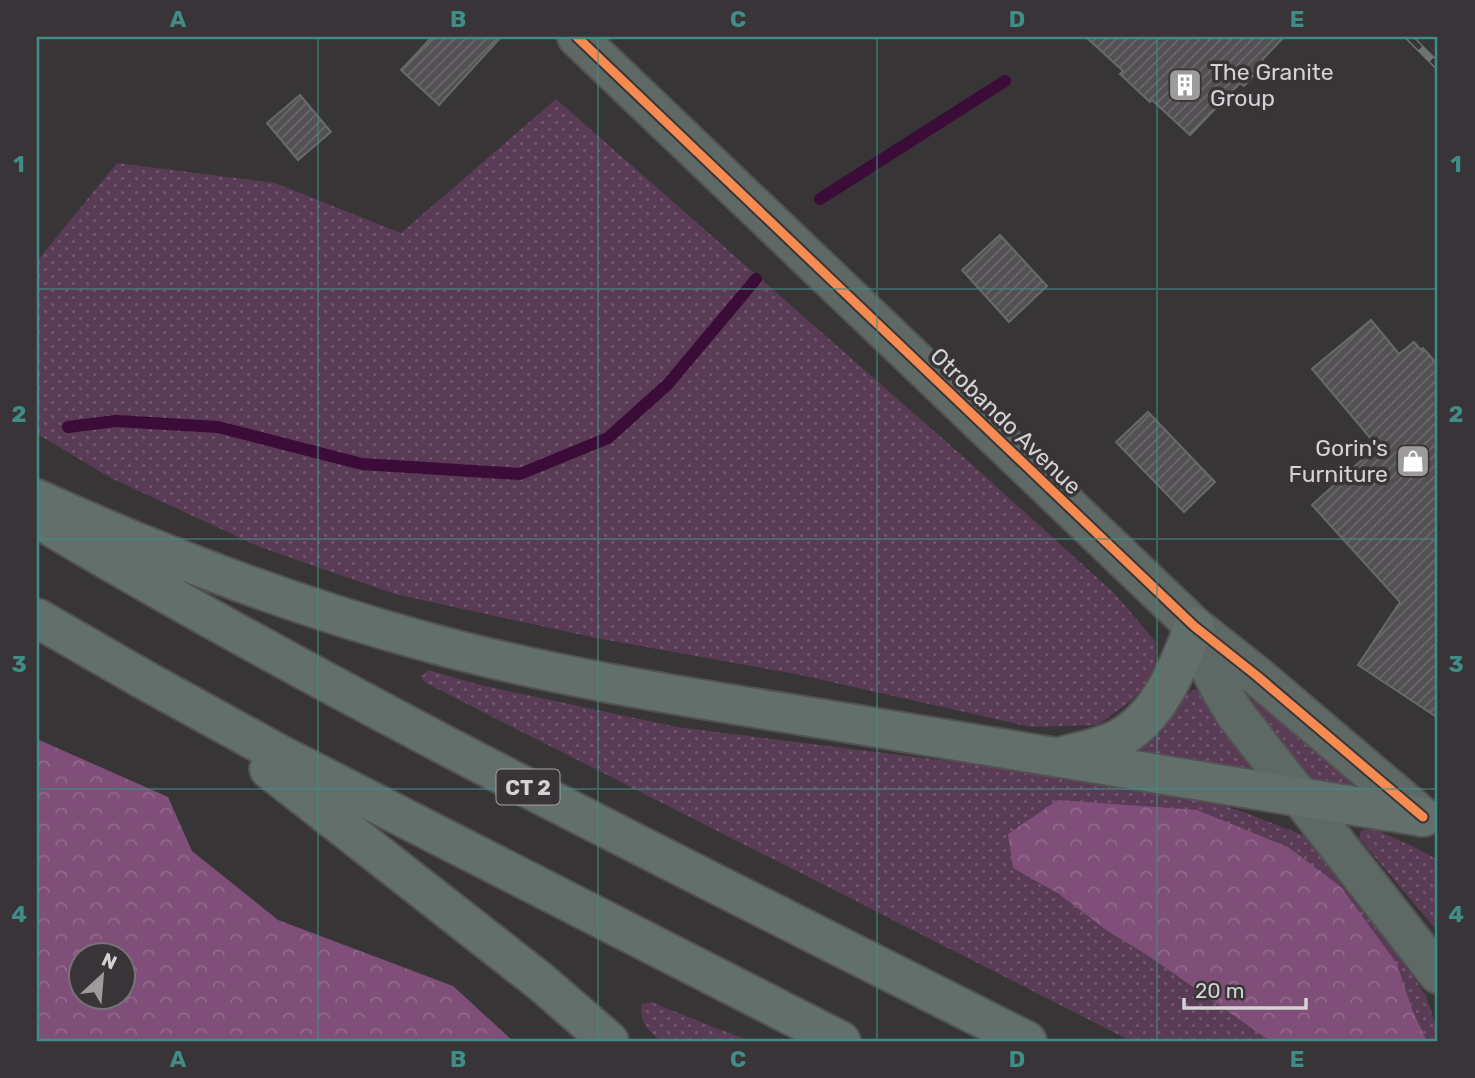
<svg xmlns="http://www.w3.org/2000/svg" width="1475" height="1078" font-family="Rubik,sans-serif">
  <defs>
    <pattern id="grass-dots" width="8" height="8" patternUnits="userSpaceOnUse" patternTransform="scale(1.75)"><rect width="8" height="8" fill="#5a3b56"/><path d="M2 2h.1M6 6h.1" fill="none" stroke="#71566d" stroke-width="1.8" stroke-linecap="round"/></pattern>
    <pattern id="forest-crowns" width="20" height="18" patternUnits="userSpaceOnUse" patternTransform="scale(1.75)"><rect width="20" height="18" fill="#804f79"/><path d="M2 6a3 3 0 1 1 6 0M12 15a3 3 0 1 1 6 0" fill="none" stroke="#91678b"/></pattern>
    <pattern id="building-hatch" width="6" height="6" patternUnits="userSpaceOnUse" patternTransform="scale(1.75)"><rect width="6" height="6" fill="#525052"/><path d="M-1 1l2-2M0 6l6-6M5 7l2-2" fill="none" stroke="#6a686a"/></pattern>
  </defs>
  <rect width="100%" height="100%" fill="#373536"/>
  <path fill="url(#grass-dots)" d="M556 99 967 460 1114 593 1155 641 1156 672 1133 699 1098 725 1031 727 796 674 596 638 395 594 260 547 111 478 37 434V261L117 163 275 183 401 233Z
    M428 670 480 685 677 727 1051 774 1206 801 1238 810 1303 835 1375 918 1426 996 1438 1031V1041H1427L1412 1009 1013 867 1059 894 1106 930 1150 957 1270 1041H1131L426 683 421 677Z
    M1193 690 1198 691 1255 769 1249 775 1128 752 1184 696Z
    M1248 692 1354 782 1349 786C1339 785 1326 786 1317 783 1289 773 1259 718 1248 692Z
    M1371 827 1420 850 1438 860V932L1359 838 1361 831Z
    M652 1002 663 1007 750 1041H659C649 1029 638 1021 642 1004Z"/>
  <path fill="url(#forest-crowns)" fill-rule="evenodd" d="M37 739 168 797 192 851 278 920 453 986 513 1041H37ZM80 956H122V998H80Z
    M1058 800 1197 810 1288 847 1341 887 1397 964 1412 1009 1427 1041H1270L1150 957 1106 930 1059 894 1013 868 1008 834Z"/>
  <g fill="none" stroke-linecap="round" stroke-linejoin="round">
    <path stroke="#3c0c38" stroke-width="12" d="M820 199 1005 81
      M68 427 116 421 218 427 362 464 520 474 608 438 668 384 756 279"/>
  </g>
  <path fill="url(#building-hatch)" stroke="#6a696a" stroke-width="2" d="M432 37H501L439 105 401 70Z
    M1086 37H1284L1262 60 1265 63 1244 86 1240 83 1190 135 1152 100 1150 102 1120 74 1123 71Z
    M300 95 331 132 298 160 267 123Z
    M1000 235 1047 286 1009 322 962 270Z
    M1371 320 1399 354 1414 342 1421 350 1423 348 1438 365V718L1358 665 1400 602 1312 505 1377 446 1312 369Z
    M1148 412 1215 482 1184 512 1116 442Z"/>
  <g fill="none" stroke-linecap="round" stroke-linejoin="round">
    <g stroke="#535152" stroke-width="42">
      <path id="tertiary" d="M577 37 1194 626 1257 676 1423 817
        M1194 626C1203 658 1218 687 1236 715L1438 974"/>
    </g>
    <g stroke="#535152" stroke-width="42">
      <path id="motorway" d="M37 499C161 555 289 604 420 640 558 679 701 699 842 722 1036 754 1229 786 1423 817
        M53 528C369 715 700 875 1027 1041
        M37 618 141 678 277 753 841 1041
        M1066 755C1084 751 1102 747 1118 739 1159 718 1179 666 1194 626
        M269 769 541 982 609 1041"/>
    </g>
    <use href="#tertiary" stroke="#5e6864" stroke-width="38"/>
    <use href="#motorway" stroke="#626f6a" stroke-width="38"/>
    <g stroke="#6e7472" stroke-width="8">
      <path id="rail" d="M1409 37 1438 66"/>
    </g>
    <use href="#rail" stroke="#383437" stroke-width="5" stroke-dasharray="16" stroke-linecap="butt"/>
    <g stroke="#383437" stroke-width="13">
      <path id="cycleway" d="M577 37 1194 626 1257 676 1423 817"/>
    </g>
    <use href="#cycleway" stroke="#f68b52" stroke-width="9"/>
  </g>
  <path fill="none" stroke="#408d88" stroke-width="2" stroke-opacity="0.55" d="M318 37V1041M598 37V1041M877 37V1041M1157 37V1041M37 289H1438M37 539H1438M37 789H1438"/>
  <defs>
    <g id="building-square" transform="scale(1.75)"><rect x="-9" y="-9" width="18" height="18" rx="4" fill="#9d9b9d" stroke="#383437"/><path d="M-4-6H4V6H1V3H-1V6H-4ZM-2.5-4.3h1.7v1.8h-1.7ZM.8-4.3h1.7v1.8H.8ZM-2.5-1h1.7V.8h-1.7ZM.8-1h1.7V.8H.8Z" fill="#fff"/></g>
    <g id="shop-square" transform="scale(1.75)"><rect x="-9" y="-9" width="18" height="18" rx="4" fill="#9d9b9d" stroke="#383437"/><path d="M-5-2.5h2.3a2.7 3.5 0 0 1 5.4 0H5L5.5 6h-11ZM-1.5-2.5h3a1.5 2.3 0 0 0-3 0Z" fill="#fff"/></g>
  </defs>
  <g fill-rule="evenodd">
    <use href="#building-square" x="1185" y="85"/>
    <use href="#shop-square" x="1413" y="461"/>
  </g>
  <g text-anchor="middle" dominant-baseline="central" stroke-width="7" stroke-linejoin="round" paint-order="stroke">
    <rect fill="#383437" stroke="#a5a3a5" stroke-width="2" x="496.5" y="769.5" width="63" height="35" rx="5"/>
    <g font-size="21" font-weight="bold" fill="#d4d2d4">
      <text x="528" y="787">CT 2</text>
    </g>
    <g font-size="23" fill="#d4d2d4" stroke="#383437" text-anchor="start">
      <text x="1210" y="72">The Granite<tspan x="1210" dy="26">Group</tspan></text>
      <text x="1388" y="448" text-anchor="end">Gorin's<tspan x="1388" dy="26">Furniture</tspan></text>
    </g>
    <g font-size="23" fill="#d4d2d4" stroke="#383437">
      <text transform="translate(1006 421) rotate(44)">Otrobando Avenue</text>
    </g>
  </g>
  <rect width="1475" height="1078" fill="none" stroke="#383437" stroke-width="77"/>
  <g transform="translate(102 976) rotate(26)"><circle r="33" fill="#383437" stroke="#767376" stroke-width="2"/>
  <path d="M0-5L12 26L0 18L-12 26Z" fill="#9d9b9d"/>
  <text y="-10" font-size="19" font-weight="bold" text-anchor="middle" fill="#d4d2d4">N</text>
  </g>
  <path d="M1184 998v10h122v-10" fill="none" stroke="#d4d2d4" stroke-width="3.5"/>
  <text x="1195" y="998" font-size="21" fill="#d4d2d4" stroke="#383437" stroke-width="5" paint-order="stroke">20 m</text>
  <rect x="38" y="38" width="1398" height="1002" fill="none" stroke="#408d88" stroke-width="2.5"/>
  <g font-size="23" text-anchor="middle" font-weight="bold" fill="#408d88">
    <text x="178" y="27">A</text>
    <text x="458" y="27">B</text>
    <text x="738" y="27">C</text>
    <text x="1017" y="27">D</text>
    <text x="1297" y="27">E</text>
    <text x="19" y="172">1</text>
    <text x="1456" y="172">1</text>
    <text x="19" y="422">2</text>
    <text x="1456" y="422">2</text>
    <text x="19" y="672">3</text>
    <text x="1456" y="672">3</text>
    <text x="19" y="922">4</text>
    <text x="1456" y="922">4</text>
    <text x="178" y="1067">A</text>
    <text x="458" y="1067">B</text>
    <text x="738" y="1067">C</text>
    <text x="1017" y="1067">D</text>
    <text x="1297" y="1067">E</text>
  </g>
</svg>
